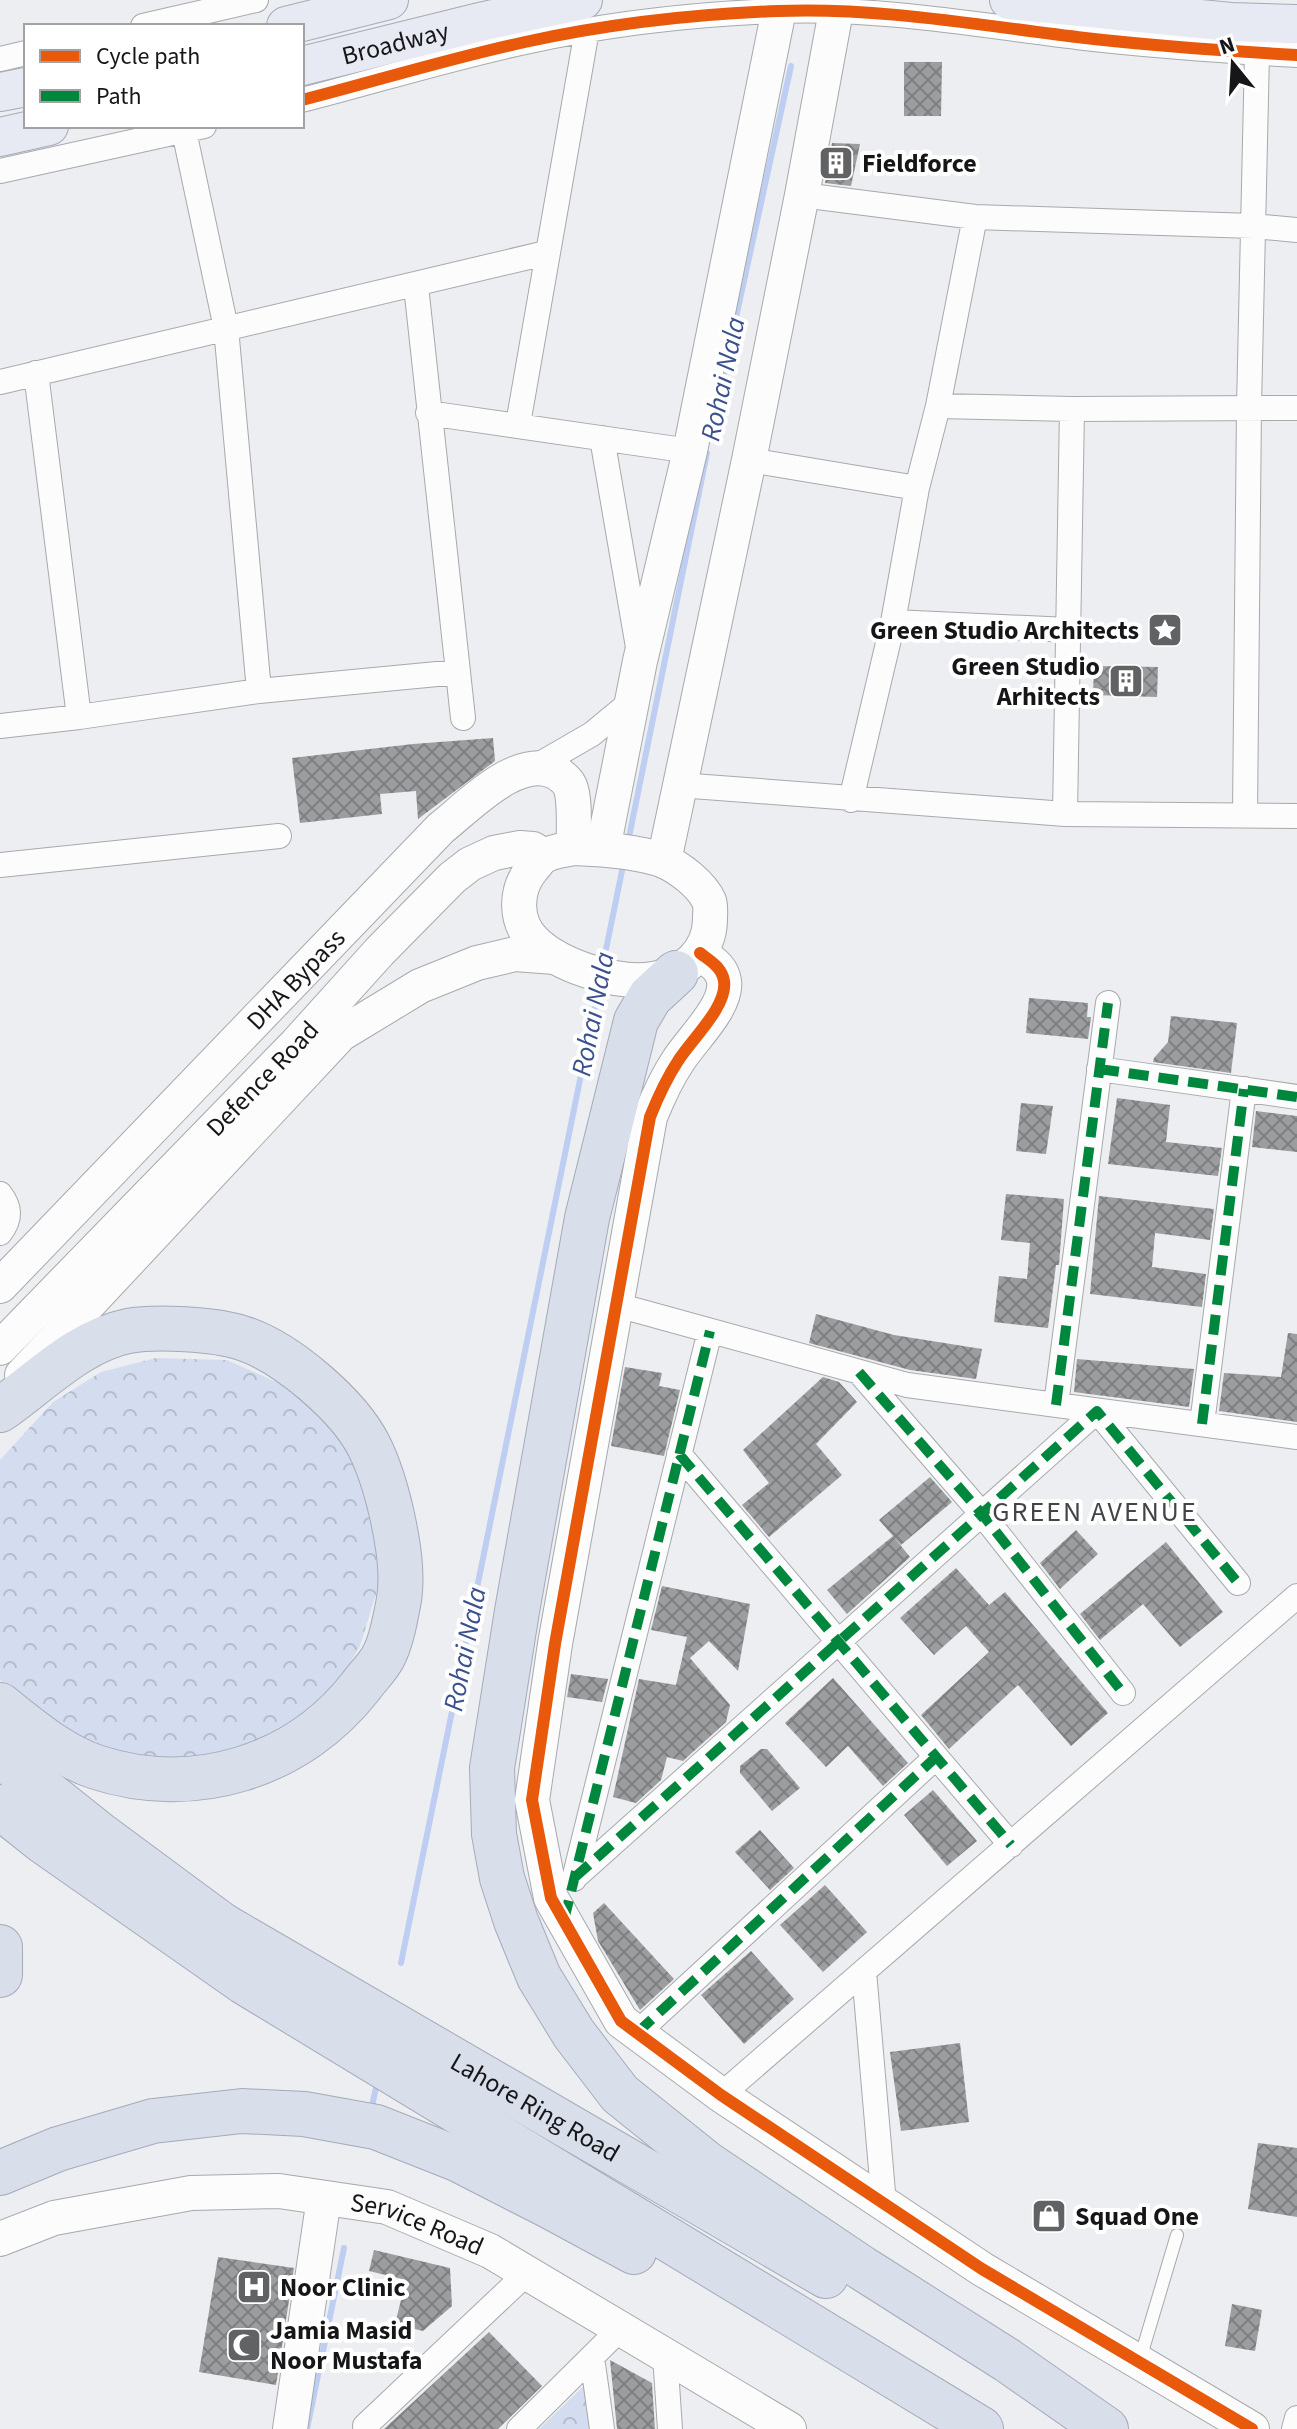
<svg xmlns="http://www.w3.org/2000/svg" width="1297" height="2429" font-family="'Source Sans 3',sans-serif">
  <defs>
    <pattern id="park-crowns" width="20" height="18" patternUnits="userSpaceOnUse" patternTransform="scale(2)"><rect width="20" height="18" fill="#d4ddef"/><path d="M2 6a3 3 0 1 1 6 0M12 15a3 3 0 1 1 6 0" fill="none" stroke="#b5bdcc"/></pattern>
    <pattern id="building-cross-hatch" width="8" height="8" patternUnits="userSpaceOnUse" patternTransform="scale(2)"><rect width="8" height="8" fill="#9b9d9e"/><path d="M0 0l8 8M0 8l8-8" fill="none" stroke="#7d7f80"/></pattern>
  </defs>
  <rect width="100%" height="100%" fill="#eceef1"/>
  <path fill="url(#park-crowns)" d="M156 1358 227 1360 299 1392 350 1450 372 1512 379 1584 360 1646 331 1694 288 1731 238 1755 147 1763 62 1732 0 1680V1460L53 1402 101 1372Z
    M586 2384 590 2429H539Z"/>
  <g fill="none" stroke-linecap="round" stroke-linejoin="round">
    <path stroke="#becef2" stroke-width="6" d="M714 418 791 66
      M628 842 707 453
      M603 964 624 861
      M401 1963 599 986
      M371 2111 377 2083
      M307 2429 344 2248"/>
  </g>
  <path fill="url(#building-cross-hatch)" d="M904 62H942L941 116H904Z
    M832 143 860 144 851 186 825 183Z
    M1094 666 1158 667 1157 697 1093 695Z
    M493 738 495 761 418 819 416 791 380 794 382 814 300 823 292 758 413 744Z
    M1029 998 1088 1003 1087 1017H1091L1088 1039 1026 1033Z
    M1171 1016 1237 1023 1231 1073 1153 1062 1154 1058 1168 1042Z
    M1117 1098 1170 1105 1166 1142 1222 1148 1218 1176 1108 1164Z
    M1021 1103 1053 1106 1046 1154 1016 1151Z
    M1256 1111 1297 1116V1152L1252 1147Z
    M1006 1194 1064 1199 1059 1265H1056L1048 1328 994 1322 999 1276 1027 1279 1030 1243 1001 1240Z
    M1099 1196 1214 1209 1210 1240 1155 1233 1152 1267 1206 1274 1202 1307 1090 1294Z
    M816 1314 894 1335 982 1349 976 1379 910 1370 809 1343Z
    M1288 1333 1297 1334V1422L1219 1411 1224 1373 1281 1377Z
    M1077 1359 1194 1369 1189 1407 1074 1392Z
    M625 1367 662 1373 659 1386 680 1390 664 1456 611 1446Z
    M823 1377 839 1382 857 1402 816 1444 842 1475 769 1537 742 1505 769 1483 743 1450Z
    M930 1477 952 1502 901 1545 879 1520Z
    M1076 1530 1098 1554 1060 1589 1040 1563Z
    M893 1536 910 1557 847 1614 827 1590Z
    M1166 1542 1223 1612 1180 1647 1143 1604 1100 1640 1080 1614Z
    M956 1568 989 1605 1005 1592 1108 1713 1071 1746 1018 1685 949 1749 921 1715 989 1652 966 1626 934 1655 900 1618Z
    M662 1586 750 1604 738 1671 709 1641 690 1658 730 1705 726 1722 683 1761 667 1757 661 1780 636 1803 613 1797 639 1679 676 1685 687 1637 651 1630Z
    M571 1674 608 1679 602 1702 567 1697Z
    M833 1678 908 1763 883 1786 848 1746 826 1767 785 1723Z
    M761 1749H767L800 1788 772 1811 740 1773V1766Z
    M933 1790 977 1841 947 1866 904 1815Z
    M760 1830 794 1868 770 1890 735 1852Z
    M825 1885 867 1932 823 1972 780 1925Z
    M604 1903 674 1979 640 2010 598 1941 593 1913Z
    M751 1951 794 1999 744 2044 701 1995Z
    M960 2043 969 2122 901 2131 890 2052Z
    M1258 2143 1297 2148V2217L1248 2209Z
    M374 2250 450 2268 452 2306 423 2331 395 2324 406 2280 369 2271Z
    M218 2257 294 2268 276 2385 199 2372Z
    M1232 2304 1262 2310 1255 2351 1225 2346Z
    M489 2332 542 2386 498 2429H384Z
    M610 2360 652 2383 655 2429H617Z"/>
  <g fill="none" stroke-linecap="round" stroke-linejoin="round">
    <g stroke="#a7a9ab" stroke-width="14">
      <path id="lane" d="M1140 2359 1177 2235"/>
    </g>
    <g stroke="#a7a9ab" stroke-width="26">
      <path id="street" d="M143 26 256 0
        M0 59 26 53
        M302 100C376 81 450 58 525 42 608 24 693 14 778 11 881 7 983 26 1085 38 1155 46 1227 51 1297 55
        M184 131 226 328 259 691
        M0 171 204 126
        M802 195 975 217 1253 226 1297 230
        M416 286 463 718
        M36 373 79 717
        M0 382 546 253
        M938 406 1072 409 1297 408
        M428 413 690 451
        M518 424 587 30
        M602 438 638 647
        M749 460 917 488
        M893 622 1069 630
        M0 726 79 717 259 691 458 672
        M535 767 592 734 632 701
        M679 785 1065 814 1297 816
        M851 800 893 622 917 488 938 406 975 217
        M1065 814 1072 409
        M1245 815 1249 407 1257 53
        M0 865 279 836
        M1099 1069 1297 1097
        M0 1194C11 1208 11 1219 0 1233
        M617 1305 907 1385 1297 1437
        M859 1372 982 1514 1123 1693
        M1056 1405 1108 1003
        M1202 1424 1244 1089
        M679 1454 1011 1845
        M574 1878 1097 1411 1238 1583
        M574 1879 710 1331
        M864 1971 884 2204
        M637 2033 936 1757
        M721 2095 1297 1596
        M665 2355 670 2429
        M592 2357 602 2429
        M365 2426 527 2273
        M519 2429 620 2329
        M1294 2429 1297 2418"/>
    </g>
    <g stroke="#a7a9ab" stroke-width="36">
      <g id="secondary">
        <path d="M574 848C601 849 638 851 664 861 680 868 702 885 709 901 711 906 710 914 710 919 710 951 684 975 653 979 618 985 559 966 534 941 514 921 515 890 532 869 536 865 540 858 544 856 552 851 565 850 574 848Z"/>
        <path d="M603 849 640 661 690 451 781 0"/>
        <path d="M664 861 749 460 802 195 838 0"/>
        <path d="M700 953C710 961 722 967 724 981 728 1006 691 1040 678 1061 666 1079 658 1097 650 1117L555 1644 532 1800 551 1898 621 2021 721 2095 982 2269 1252 2429"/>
        <path id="s1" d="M0 1286 441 828C469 806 519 752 557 773 563 777 567 780 570 786 576 801 573 831 574 848"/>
        <path id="s2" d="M0 1348 297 1043 380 951 452 878 470 864 494 853 520 848 533 849 544 856"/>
        <path d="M22 1375 341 1034 420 986 477 963 515 954 555 957"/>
        <path id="s3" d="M0 2239 54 2218 191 2193 279 2191 387 2207 490 2251 789 2429"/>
        <path d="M290 2429 324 2198"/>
      </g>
    </g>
    <g stroke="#a5aab9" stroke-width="40">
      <g id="primary">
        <path d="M1009 0 1231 22 1297 24"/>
        <path d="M286 26 389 0"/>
        <path id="s4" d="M302 66 484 21 583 0"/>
        <path d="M0 92 26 87"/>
        <path d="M0 137 49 126"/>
      </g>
    </g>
    <g stroke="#a5aab9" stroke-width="46">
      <g id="highway">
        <path d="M676 973 650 997 636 1021 587 1218 517 1611 492 1768 494 1834 502 1878 516 1921 539 1977 574 2034 620 2094 706 2163 862 2268 1007 2360 1106 2429"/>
        <path d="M0 1410C40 1382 79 1341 128 1331 156 1326 215 1329 242 1338 286 1352 348 1405 369 1446 379 1466 387 1493 392 1515 398 1543 404 1576 398 1605 395 1620 391 1643 383 1657 378 1667 368 1676 361 1686 298 1767 194 1799 96 1767 60 1755 29 1728 0 1705"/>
        <path id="s5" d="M0 1755 99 1834 222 1925 826 2276"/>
        <path d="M0 1807 44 1842 244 1982 981 2429"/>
        <path d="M0 1947V1975"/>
        <path d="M0 2173 58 2149 153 2121 242 2111 304 2114 376 2127 457 2159 549 2206 634 2252"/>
      </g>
    </g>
    <use href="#lane" stroke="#fcfcfd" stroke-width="12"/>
    <use href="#street" stroke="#fcfcfd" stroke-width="24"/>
    <use href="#secondary" stroke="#fcfcfd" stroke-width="34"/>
    <use href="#primary" stroke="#e7eaf2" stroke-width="38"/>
    <use href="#highway" stroke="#d9deeb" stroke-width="44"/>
    <path stroke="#00873e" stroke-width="10" stroke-dasharray="20 10" stroke-linecap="butt" d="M1099 1069 1297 1097
      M859 1372 982 1514 1123 1693
      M1056 1405 1108 1003
      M1202 1424 1244 1089
      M679 1454 1011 1845
      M574 1878 1097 1411 1238 1583
      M564 1920 710 1331
      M637 2033 936 1757"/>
    <g stroke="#fff" stroke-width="17">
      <path id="cycleway" d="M302 100C376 81 450 58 525 42 608 24 693 14 778 11 881 7 983 26 1085 38 1155 46 1227 51 1297 55
        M700 953C710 961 722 967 724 981 728 1006 691 1040 678 1061 666 1079 658 1097 650 1117L555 1644 532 1800 551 1898 621 2021 721 2095 982 2269 1252 2429"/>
    </g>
    <use href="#cycleway" stroke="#e8590c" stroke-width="12"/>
  </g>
  <defs>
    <g id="building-square" transform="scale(1.8)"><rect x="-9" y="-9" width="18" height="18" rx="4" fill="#616264" stroke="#fff"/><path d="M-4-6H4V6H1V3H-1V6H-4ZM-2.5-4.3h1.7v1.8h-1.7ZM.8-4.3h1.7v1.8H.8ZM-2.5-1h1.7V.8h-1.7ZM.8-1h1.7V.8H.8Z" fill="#fff"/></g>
    <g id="sight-square" transform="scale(1.8)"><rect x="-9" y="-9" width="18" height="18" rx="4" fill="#616264" stroke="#fff"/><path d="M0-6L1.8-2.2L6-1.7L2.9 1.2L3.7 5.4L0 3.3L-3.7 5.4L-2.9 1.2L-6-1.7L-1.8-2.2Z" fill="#fff"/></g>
    <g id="shop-square" transform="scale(1.8)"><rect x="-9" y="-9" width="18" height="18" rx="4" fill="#616264" stroke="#fff"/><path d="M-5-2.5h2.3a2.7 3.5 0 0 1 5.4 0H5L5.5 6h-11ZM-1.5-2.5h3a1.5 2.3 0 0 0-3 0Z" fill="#fff"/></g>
    <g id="hospital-square" transform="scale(1.8)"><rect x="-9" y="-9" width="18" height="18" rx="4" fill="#616264" stroke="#fff"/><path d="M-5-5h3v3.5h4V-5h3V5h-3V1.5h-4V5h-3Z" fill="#fff"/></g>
    <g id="mosque-square" transform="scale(1.8)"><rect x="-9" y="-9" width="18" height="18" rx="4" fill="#616264" stroke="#fff"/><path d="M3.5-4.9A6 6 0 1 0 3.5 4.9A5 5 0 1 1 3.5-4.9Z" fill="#fff"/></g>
  </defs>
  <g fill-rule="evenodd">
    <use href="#building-square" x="836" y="163"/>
    <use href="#sight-square" x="1165" y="630"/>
    <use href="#building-square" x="1126" y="681"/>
    <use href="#shop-square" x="1049" y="2216"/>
    <use href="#hospital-square" x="254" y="2287"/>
    <use href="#mosque-square" x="244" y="2345"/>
  </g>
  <g text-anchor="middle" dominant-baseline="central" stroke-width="8" stroke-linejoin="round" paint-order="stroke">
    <g font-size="26" fill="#161618" stroke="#fff">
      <text stroke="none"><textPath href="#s4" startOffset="96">Broadway</textPath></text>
      <text stroke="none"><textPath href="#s1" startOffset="426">DHA Bypass</textPath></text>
      <text stroke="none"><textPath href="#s2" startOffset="376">Defence Road</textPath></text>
      <text stroke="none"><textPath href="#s5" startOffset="642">Lahore Ring Road</textPath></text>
      <text stroke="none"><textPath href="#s3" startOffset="428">Service Road</textPath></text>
    </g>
    <g font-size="26" font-weight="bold" fill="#161618" stroke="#fff" text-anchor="start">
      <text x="862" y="163">Fieldforce</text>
      <text x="1139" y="630" text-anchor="end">Green Studio Architects</text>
      <text x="1100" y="666" text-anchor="end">Green Studio<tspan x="1100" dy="30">Arhitects</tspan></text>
      <text x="1075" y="2216">Squad One</text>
      <text x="280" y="2287">Noor Clinic</text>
      <text x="270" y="2330">Jamia Masid<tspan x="270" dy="30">Noor Mustafa</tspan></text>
    </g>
    <g font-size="28" font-style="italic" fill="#3b518f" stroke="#fff">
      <text transform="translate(723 379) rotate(-78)">Rohai Nala</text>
      <text transform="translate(593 1014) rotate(-79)">Rohai Nala</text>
      <text transform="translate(465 1649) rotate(-79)">Rohai Nala</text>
    </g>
    <g font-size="28" letter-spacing="2" fill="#424448" stroke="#fff">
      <text x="1095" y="1512">GREEN AVENUE</text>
    </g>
  </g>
  <rect x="24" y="24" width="280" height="104" fill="#ffffff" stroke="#a2a2a3" stroke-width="2"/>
  <rect x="40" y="50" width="40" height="12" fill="#e8590c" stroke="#a2a2a3" stroke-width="2"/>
  <text x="96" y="64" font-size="24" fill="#161618">Cycle path</text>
  <rect x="40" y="90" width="40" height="12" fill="#00873e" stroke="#a2a2a3" stroke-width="2"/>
  <text x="96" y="104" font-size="24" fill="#161618">Path</text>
  <g transform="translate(1233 64) rotate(342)" stroke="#ffffff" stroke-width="6" paint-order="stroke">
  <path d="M0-6L14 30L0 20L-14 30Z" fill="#161618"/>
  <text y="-12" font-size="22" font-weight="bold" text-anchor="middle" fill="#161618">N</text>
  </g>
</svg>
